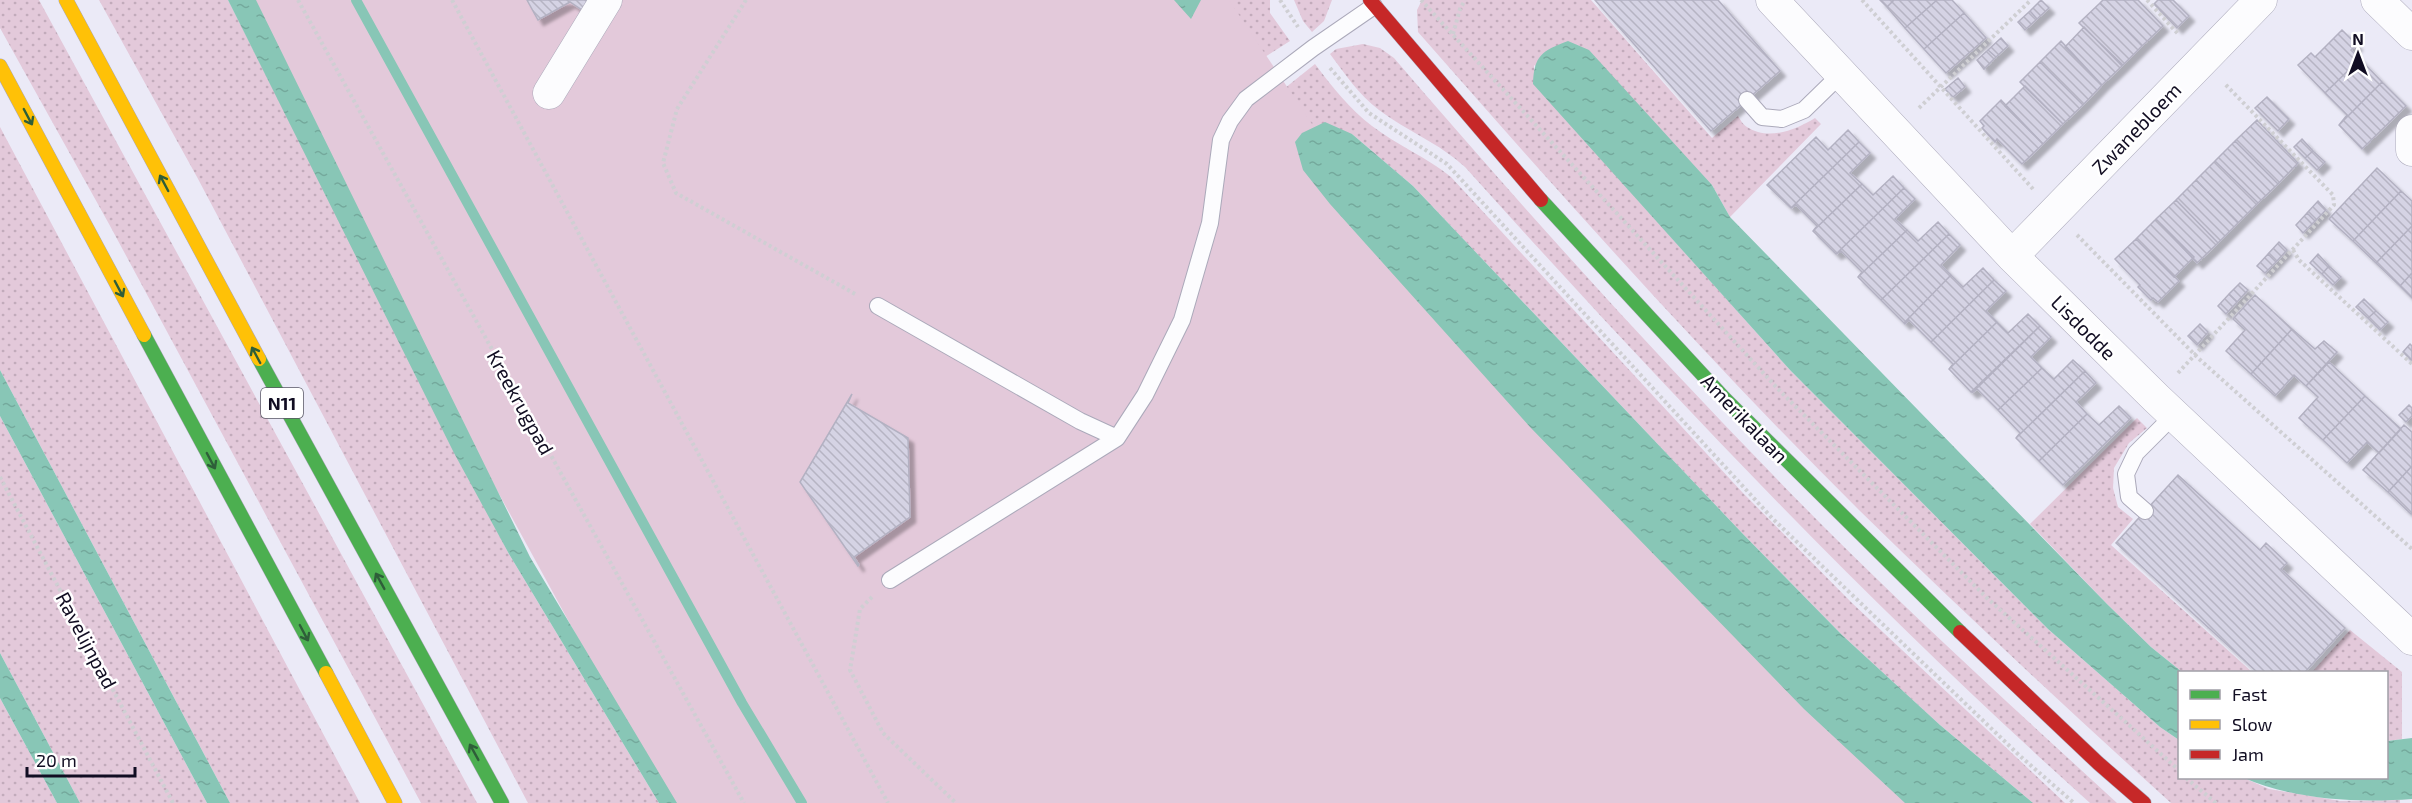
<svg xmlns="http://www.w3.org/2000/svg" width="2412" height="803" font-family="'Exo 2',sans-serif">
  <defs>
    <pattern id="grass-dots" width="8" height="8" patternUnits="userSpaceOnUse" patternTransform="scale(1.5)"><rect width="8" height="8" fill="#e3c9da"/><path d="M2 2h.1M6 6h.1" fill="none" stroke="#c2abbb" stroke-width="1.8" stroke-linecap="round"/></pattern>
    <pattern id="water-ripples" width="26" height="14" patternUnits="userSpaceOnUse" patternTransform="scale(1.5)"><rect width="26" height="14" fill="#88c6b6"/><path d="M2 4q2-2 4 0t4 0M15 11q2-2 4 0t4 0" fill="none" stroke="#74a99c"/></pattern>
    <pattern id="building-back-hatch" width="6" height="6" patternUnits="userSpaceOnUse" patternTransform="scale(1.5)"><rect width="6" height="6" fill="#d5d3e4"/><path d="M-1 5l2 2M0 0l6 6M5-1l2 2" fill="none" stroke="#b6b4c3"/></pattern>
    <filter id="shadow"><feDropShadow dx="5.5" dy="5.5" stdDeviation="1.5" flood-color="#0004"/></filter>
  </defs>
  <rect width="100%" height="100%" fill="#ebeaf7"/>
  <path fill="url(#grass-dots)" d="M0 0H39L477 803H421L109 224 0 28Z
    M99 0H228L509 554 659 803H528L197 177Z
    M1201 0H1270V13L1290 41 1260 60Z
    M1294 0H1332L1324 21 1312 32 1303 21Z
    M1422 0H1591L1712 138 1738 116C1740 119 1743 125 1747 127 1768 141 1796 130 1815 118L1821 124 1730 217 1712 185 1534 65V84L1790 370 2048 629 2160 727 2179 740 2180 778H2244L2269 789 2340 801 2400 800V803H2171C2065 707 1961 610 1859 510 1705 357 1561 195 1418 32L1417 10Z
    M1363 44 1380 48 1394 58C1532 219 1675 377 1824 527 1919 622 2018 712 2117 803H2090C1868 604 1664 388 1465 167 1439 143 1407 131 1379 110 1359 95 1345 74 1330 54L1336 49Z
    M1315 64C1332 87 1350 109 1372 126 1397 145 1426 157 1451 177L1742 492 1852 603 2065 803H2033L1940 725 1842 635 1742 533 1413 186 1352 134 1182 361 1255 112Z
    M0 127 360 803H230L0 370Z
    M0 416 207 803H80L0 653Z
    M2137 418 2147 428 2129 443 2114 468 2113 488 2118 507 2133 519 2111 545 2252 672H2182L2151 647 2107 604 2030 524Z
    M2350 630 2402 672V739L2387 741 2386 672H2312Z
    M0 698 57 803H0Z"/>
  <path fill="#e3c9da" d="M229 0H1229L1344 172 1971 803H668Z"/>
  <path fill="url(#water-ripples)" d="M228 0H256L530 557 677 803H659L509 554 454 453Z
    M1174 0H1201L1191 19Z
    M1568 41 1589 50 1712 185 1730 217 2107 604 2151 647 2182 672H2180L2179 740 2160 727 2048 629 1790 370 1533 84C1534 55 1542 51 1568 41Z
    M1325 122 1352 134 1413 186 1742 533 1842 635 1940 725 2033 803H1905L1804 709 1530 427 1330 204 1303 170 1295 142 1302 133Z
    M0 370 230 803H207L0 416Z
    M0 653 80 803H57L0 698Z
    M2412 738V799C2357 803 2295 800 2244 778H2386L2387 741Z"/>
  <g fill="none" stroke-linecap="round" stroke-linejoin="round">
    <path stroke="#88c6b6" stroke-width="10" d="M356 0 742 703 802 803"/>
  </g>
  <path fill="url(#building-back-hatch)" stroke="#b3b1c2" stroke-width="1.5" filter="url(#shadow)" d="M527 0H597L588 14 570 2 538 20Z
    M1595 0H1718L1780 71 1711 131Z
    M1880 0H1894L1887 7Z
    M1894 0H1937L1905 28 1887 7Z
    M1937 0H1952L1964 13 1924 49 1905 28Z
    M2041 0 2049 8 2037 19 2030 11Z
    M2103 0H2138L2163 26 2142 46 2100 3Z
    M2158 0H2173L2189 16 2177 28 2154 4Z
    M2100 3 2142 46 2123 65 2079 23Z
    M2030 11 2037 19 2025 30 2018 22Z
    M1964 13 1986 38 1946 73 1924 49Z
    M2084 27 2122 66 2102 85 2065 47Z
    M2342 30 2357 45 2351 50 2360 59 2325 93 2298 65 2311 53 2315 57Z
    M2001 38 2008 46 1996 57 1988 50Z
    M2061 41 2102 85 2083 105 2040 62Z
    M1988 50 1996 57 1984 69 1977 60Z
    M2360 59 2382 82 2339 125 2347 115 2325 93Z
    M2040 62 2083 105 2063 124 2020 82Z
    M1958 78 1965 87 1953 97 1945 89Z
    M2382 82 2406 106 2362 149 2339 125Z
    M2025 86 2063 124 2043 144 2005 106Z
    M2267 97 2289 119 2278 131 2255 108Z
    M2001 100 2043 144 2022 164 1997 139 1995 142 1982 128 1984 126 1980 121Z
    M2257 120 2298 163 2278 184 2235 141Z
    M1848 130 1859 142 1791 208 1767 185 1816 137 1828 150Z
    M2302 139 2313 151 2305 158 2294 147Z
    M2235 141 2278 184 2258 203 2215 161Z
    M1859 142 1870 153 1850 173 1862 184 1813 231 1817 226 1796 205 1791 208Z
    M2313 151 2325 162 2317 170 2305 158Z
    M2215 161 2258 203 2238 223 2196 180Z
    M2377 168 2401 191 2353 241 2329 219Z
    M1893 176 1904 188 1836 254 1813 231 1862 184 1873 195Z
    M2196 180 2238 223 2218 243 2176 200Z
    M1904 188 1915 199 1895 219 1907 230 1858 277 1862 272 1841 251 1836 254Z
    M2401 191 2412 201V226L2376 263 2353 241Z
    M2176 200 2218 243 2197 263 2156 219Z
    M2318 201 2326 210 2315 221 2307 213Z
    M2307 213 2315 221 2303 233 2296 225Z
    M2156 219 2194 257 2174 277 2136 239Z
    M1938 222 1949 234 1881 300 1858 277 1907 230 1918 241Z
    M2412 226V273L2400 286 2376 263Z
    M1949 234 1960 245 1941 265 1951 275 1904 323 1881 300Z
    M2136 239 2179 281 2158 302 2153 298 2151 300 2138 287 2140 285 2115 259Z
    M2279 242 2287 250 2276 262 2268 254Z
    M2268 254 2276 262 2265 273 2257 266Z
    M2318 254 2329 266 2322 274 2310 263Z
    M2329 266 2341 277 2333 285 2322 274Z
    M1983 268 1994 280 1931 342 1909 320 1905 324 1904 323 1951 275 1963 287Z
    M2412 273V298L2400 286Z
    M1994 280 2006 291 1986 311 1997 322 1949 369 1953 364 1931 342Z
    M2240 283 2248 290 2237 302 2229 294Z
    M2229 294 2237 302 2226 314 2218 306Z
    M2255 295 2292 329 2251 374 2226 351 2245 330 2233 319Z
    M2364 299 2376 311 2368 318 2356 307Z
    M2376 311 2388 322 2380 330 2368 318Z
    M2028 314 2040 326 1971 392 1949 369 1997 322 2008 333Z
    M2200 324 2208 332 2197 345 2188 336Z
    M2040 326 2051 337 2031 357 2042 368 1998 410 1977 389 1972 393Z
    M2292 329 2315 349 2324 341 2337 352 2306 386 2294 375 2275 396 2251 374Z
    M2410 344 2412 346V361L2403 352Z
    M2073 360 2085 371 2016 438 2020 433 1998 410 2042 368 2054 379Z
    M2329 362 2365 396 2323 440 2299 418 2318 397 2306 386Z
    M2085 371 2096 383 2076 402 2087 414 2039 461 2016 438Z
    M852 394 848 403 908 438 910 517 854 557 859 565 858 566 800 482Z
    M2365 396 2401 429 2379 453 2367 442 2347 463 2323 440Z
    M2409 405 2412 408V416L2406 422 2399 415Z
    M2119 406 2131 418 2063 485 2039 461 2087 414 2099 425Z
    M2404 425 2412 432V466L2388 492 2363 470Z
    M2412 466V514H2411L2388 492Z
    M2178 475 2260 550 2266 543 2287 563 2281 569 2345 628 2305 672H2257L2116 543Z"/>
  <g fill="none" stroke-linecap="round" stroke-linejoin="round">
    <g stroke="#aba9ba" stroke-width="18">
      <path id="lane" d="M1747 100 1762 117 1782 119 1804 110 1841 74
        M878 306 1080 421 1117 438
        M2145 511 2129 497 2126 474 2136 453 2174 415
        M890 580 1117 438 1145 395 1182 320 1210 223 1221 140 1230 121 1246 99 1313 48 1374 6"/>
    </g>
    <g stroke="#aba9ba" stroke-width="33">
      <path id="street" d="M1772 0 2012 256 2156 398 2412 639
        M2377 0 2412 34
        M549 93 606 0
        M2412 131V150
        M2012 256 2261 0"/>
    </g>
    <g stroke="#aba9ba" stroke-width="15">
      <path id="fast" d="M1541 200 1724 398 1960 632
        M144 335 326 673
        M259 359 502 803"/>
    </g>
    <g stroke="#aba9ba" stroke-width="15">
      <path id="slow" d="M66 0 259 359
        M0 66 144 335
        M326 673 395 803"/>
    </g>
    <g stroke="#aba9ba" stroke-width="15">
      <path id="jam" d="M1370 0 1541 200
        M1960 632 2098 763 2144 803"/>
    </g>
    <path stroke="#cfcfd3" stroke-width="4" stroke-dasharray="3 3" stroke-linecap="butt" d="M298 0 744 803
      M452 0 888 803
      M746 0 677 109 663 163 676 193 857 295
      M1280 0 1298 27
      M1421 0 1778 389 1986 597 2180 771
      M1862 0 2033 189
      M2147 0 2179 35
      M1453 34 1460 9 1465 0
      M1330 68 1369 113 1447 164 1772 518 2020 756 2074 803
      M1919 108 2031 0
      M2077 235 2198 358 2412 549
      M2293 250 2299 260 2412 364
      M2178 373 2334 205 2333 195 2225 84
      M0 477 173 803
      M872 597 860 609 850 670 883 733 956 803
      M2186 778 2216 803"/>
    <use href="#lane" stroke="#fcfcfe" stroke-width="16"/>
    <use href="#street" stroke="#fcfcfe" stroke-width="32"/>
    <use href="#fast" stroke="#4caf50" stroke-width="14"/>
    <use href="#slow" stroke="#ffc107" stroke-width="14"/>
    <use href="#jam" stroke="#c62828" stroke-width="14"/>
  </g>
  <defs><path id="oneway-shaft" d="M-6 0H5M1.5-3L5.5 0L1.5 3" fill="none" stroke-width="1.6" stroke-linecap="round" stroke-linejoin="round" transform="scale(1.5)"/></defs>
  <g stroke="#2e5e39">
    <use href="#oneway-shaft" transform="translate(28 117) rotate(62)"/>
    <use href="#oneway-shaft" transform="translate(164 183) rotate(-118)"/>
    <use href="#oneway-shaft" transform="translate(119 289) rotate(62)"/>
    <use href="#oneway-shaft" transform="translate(256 355) rotate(-118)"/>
    <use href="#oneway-shaft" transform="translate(211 461) rotate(62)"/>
    <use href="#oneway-shaft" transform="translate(380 581) rotate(-119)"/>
    <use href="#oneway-shaft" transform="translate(304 633) rotate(62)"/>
    <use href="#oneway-shaft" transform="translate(474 752) rotate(-119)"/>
  </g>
  <g text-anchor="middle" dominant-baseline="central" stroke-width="5" stroke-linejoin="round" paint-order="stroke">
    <rect fill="#fff" stroke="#585664" stroke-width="1.5" x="261" y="388" width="42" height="30" rx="4.5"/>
    <g font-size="18" font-weight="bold" fill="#110d22">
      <text x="282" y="403">N11</text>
    </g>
    <g font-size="20" fill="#110d22" stroke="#fff">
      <text transform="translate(2136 128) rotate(-46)">Zwanebloem</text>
      <text transform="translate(2084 327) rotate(45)">Lisdodde</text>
      <text transform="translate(521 402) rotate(61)">Kreekrugpad</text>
      <text transform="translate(1745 418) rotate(46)">Amerikalaan</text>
      <text transform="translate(87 640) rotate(62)">Ravelijnpad</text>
    </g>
  </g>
  <rect x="2178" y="671" width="210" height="108" fill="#ffffff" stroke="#a09ea7" stroke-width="1.5"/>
  <rect x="2190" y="690" width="30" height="9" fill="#4caf50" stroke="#a09ea7" stroke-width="1.5"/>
  <text x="2232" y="701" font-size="18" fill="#110d22">Fast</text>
  <rect x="2190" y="720" width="30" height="9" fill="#ffc107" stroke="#a09ea7" stroke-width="1.5"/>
  <text x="2232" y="731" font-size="18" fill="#110d22">Slow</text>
  <rect x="2190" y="750" width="30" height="9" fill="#c62828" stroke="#a09ea7" stroke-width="1.5"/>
  <text x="2232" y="761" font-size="18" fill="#110d22">Jam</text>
  <g transform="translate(2358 54)" stroke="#ffffff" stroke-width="4.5" paint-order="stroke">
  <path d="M0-4.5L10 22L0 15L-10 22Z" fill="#110d22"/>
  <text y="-9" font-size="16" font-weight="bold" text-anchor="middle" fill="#110d22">N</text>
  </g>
  <path d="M27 767v9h108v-9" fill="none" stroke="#110d22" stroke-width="3"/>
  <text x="36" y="767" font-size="18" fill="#110d22" stroke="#ffffff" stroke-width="4.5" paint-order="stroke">20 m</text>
</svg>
